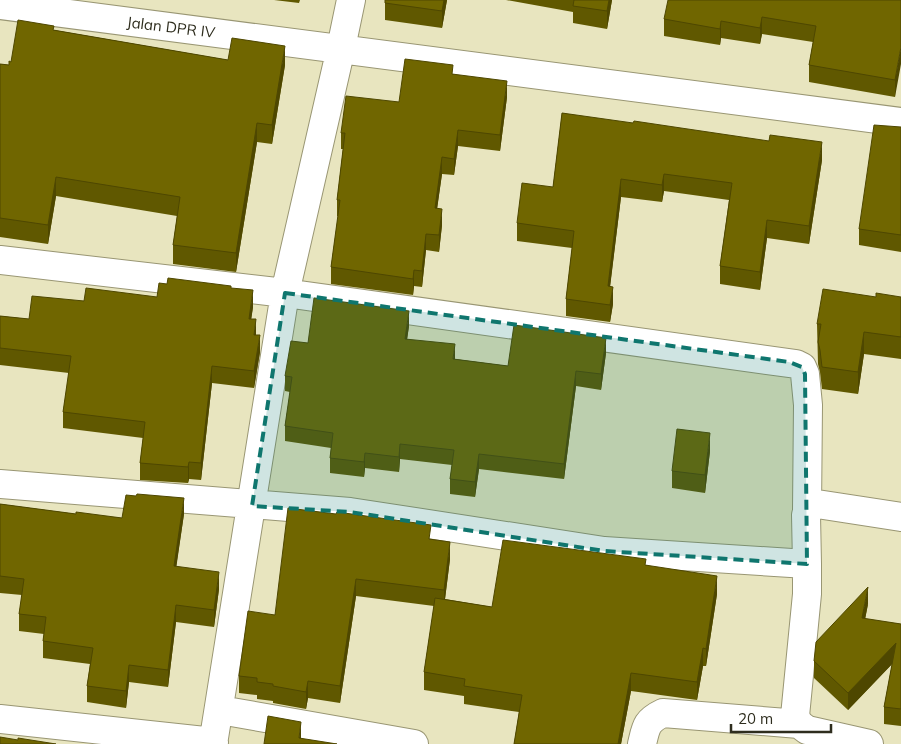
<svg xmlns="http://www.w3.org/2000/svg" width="901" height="744" font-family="Mulish,sans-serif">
  <rect width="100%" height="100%" fill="#e8e5bf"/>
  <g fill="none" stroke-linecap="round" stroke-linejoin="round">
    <g stroke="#999673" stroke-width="30">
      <path id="minor" d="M0 5 901 122
        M0 260 285 293 796 364 802 367 805 374 808 405 807 510
        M0 484 350 512 604 551 807 564 806 515C808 508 811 506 817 504L901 517
        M807 564V594L795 716 799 724 807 730 869 744
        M220 710 414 744
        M0 719 214 742
        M213 744 285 293 341 48 351 0
        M642 744C646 727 646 721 663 713L799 724"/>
    </g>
    <use href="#minor" stroke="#fff" stroke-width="28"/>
  </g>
  <path fill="#605800" d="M274 0H300L299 3Z
    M447 0 442 28 385 20V3Z
    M506 0H612L607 29 573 23V12Z
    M901 0 895 97 809 82V65L813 42 762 34 760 44 721 38 720 45 664 36V19Z
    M54 30 228 60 285 65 272 144 257 142 236 272 173 264V245L177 216 56 196 48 244 0 237V64L9 65 11 62Z
    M453 74 507 97 500 151 458 146 454 175 442 174 437 208 442 225 439 252 426 250 422 287 414 286 413 295 331 284V267L338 216H337V200L343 149H341V133Z
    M562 113 822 160 809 244 767 238 760 290 720 284V266L729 200 664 191 662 202 621 197 610 286 613 304 610 322 566 316V299L572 248 517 241V223L553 187Z
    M901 127V252L859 245V229Z
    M167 284 231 288 253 307 251 319 260 352 254 388 212 383 201 480 189 479 188 483 140 480V463L143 438 63 428V412L69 373 0 365V316L29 319 84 301 157 297Z
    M876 297H901V359L864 354 858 394 822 389 820 372 818 364 817 324Z
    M409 326 407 339 455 359 508 366 606 353 601 390 576 386 564 479 479 469 475 497 450 494V479L452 465 400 459 399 472 365 468 364 477 330 473V458L331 448 285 441V426L290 392 285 391V376L308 343Z
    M710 451 705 493 672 488V471Z
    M0 504 76 514 122 518 184 514 176 567 219 589 214 627 176 622 168 687 129 682 126 708 87 702V686L90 664 43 658V641L44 634 19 631V614L22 595 0 593Z
    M431 539 450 559 445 599 492 607 646 565 717 594 706 666H703L697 700 631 691 621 744H514L519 712 464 704V696L424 690V672L434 606 356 596 340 703 308 698 306 709 273 703V701L257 699V695L239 693V676L275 615Z
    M868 604 865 619 901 624V726L884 724V707L892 664 848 710 814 678V661Z"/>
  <path fill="#4e4700" d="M444 0H447L442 28V11Z
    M609 0H612L607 29V11Z
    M762 17V34L760 44V28Z
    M721 21V38L720 45V29Z
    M285 46V65L272 144V125Z
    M901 47V64L895 97V80Z
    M507 81V97L500 151V135Z
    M257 123V142L236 272V253Z
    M458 130V146L454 175V159Z
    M822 142V160L809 244V226Z
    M442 157V174L435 224V208Z
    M664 174V191L662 202V185Z
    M56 177V196L48 244V225Z
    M621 179V197L608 304V286Z
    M442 209V225L439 252V235Z
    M767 220V238L760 290V272Z
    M426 234V250L422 287V271Z
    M414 270V286L413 295V279Z
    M613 287V304L610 322V305Z
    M253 290V307L249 335V319Z
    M409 311V326L405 354V339Z
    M256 319V336L254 335Z
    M864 332V354L858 394V372Z
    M260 335V352L254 388V371Z
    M606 338V353L601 390V374Z
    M455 344V360L453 359Z
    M212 366V383L201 480V463Z
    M576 371V386L564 479V464Z
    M710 433V451L705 493V475Z
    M400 444V459L399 472V457Z
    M365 453V468L364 477V462Z
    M479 454V469L475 497V482Z
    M189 462V479L188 483V467Z
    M184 498V514L174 583V566Z
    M450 542V559L444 607V590Z
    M219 572V589L214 627V610Z
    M717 576V594L706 666V649Z
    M356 579V596L340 703V686Z
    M868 587V604L862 635V618Z
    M176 605V622L168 687V670Z
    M896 643V660L848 710V693Z
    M703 648V666L697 700V682Z
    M129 665V682L126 708V691Z
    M631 673V691L621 744H618Z
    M308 681V698L306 709V692Z
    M301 722V740L299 738Z"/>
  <path fill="#706600" stroke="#4e4700" d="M385 0H444L442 11 385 3Z
    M574 0H609L607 11 573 6Z
    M668 0H901V47L895 80 809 65 816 26 762 17 760 28 721 21 720 29 664 19Z
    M18 20 54 26 53 30 228 60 232 38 285 46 272 125 257 123 236 253 173 245 180 197 56 177 48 225 0 218V64L9 65V61L11 62Z
    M405 59 453 65 452 74 507 81 500 135 458 130 454 159 442 157 435 208 442 209 439 235 426 234 422 271 414 270 413 279 331 267 340 200H337L345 133H341L346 96 399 102Z
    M562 113 633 123 634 121 681 128 769 141 770 135 822 142 809 226 767 220 760 272 720 266 732 183 664 174 662 185 621 179 608 286 613 287 610 305 566 299 574 231 517 223 522 183 553 187Z
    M874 125 901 127V235L859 229Z
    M168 278 231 286V288L253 290 249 319H256L254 335H260L254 371 212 366 201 463 189 462 188 467 140 463 145 422 63 412 71 356 0 348V316L29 319 32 296 84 301 86 288 157 297 159 283 167 284Z
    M823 289 876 297V293L901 297V337L864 332 858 372 822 367 820 350 818 342 821 324H817Z
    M314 298 409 311 405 339 455 344 453 359 508 366 514 325 606 338 601 374 576 371 564 464 479 454 475 482 450 479 454 450 400 444 399 457 365 453 364 462 330 458 333 433 285 426 292 377 285 376 291 341 308 343Z
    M677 429 710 433 705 475 672 471Z
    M137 494 184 498 174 566 219 572 214 610 176 605 168 670 129 665 126 691 87 686 93 648 43 641 46 617 19 614 24 579 0 576V504L76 514V512L122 518 126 495 136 496Z
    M288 508 336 514 337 512 431 525 429 539 450 542 444 590 356 579 340 686 308 681 306 692 273 686V684L257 682V678L239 676 248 611 275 615Z
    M503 540 646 559 645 565 717 576 706 649 703 648 697 682 631 673 618 744H514L522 695 464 686 465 679 424 672 435 598 492 607Z
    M868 587 862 618 901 624V709L884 707 896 643 848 693 814 661 816 642Z
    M268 716 301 722 299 738 337 744H264Z
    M0 737 18 740V738L56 744H0Z"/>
  <path fill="#0f766e" fill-opacity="0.2" stroke="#0f766e" stroke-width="4" stroke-dasharray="10 6" stroke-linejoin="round" d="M285 293 789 362 802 367 805 374 807 564 604 551 350 512 252 506Z"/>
  <g text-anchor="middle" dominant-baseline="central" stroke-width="5" stroke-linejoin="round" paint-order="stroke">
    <g font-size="15" fill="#2e2d1e" stroke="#fff">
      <text transform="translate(171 27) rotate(7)">Jalan DPR IV</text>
    </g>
  </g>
  <path d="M731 724v8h100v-8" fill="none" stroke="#2e2d1e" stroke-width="2.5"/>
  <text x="738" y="724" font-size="15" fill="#2e2d1e" stroke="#ffffff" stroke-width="4" paint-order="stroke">20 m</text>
</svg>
